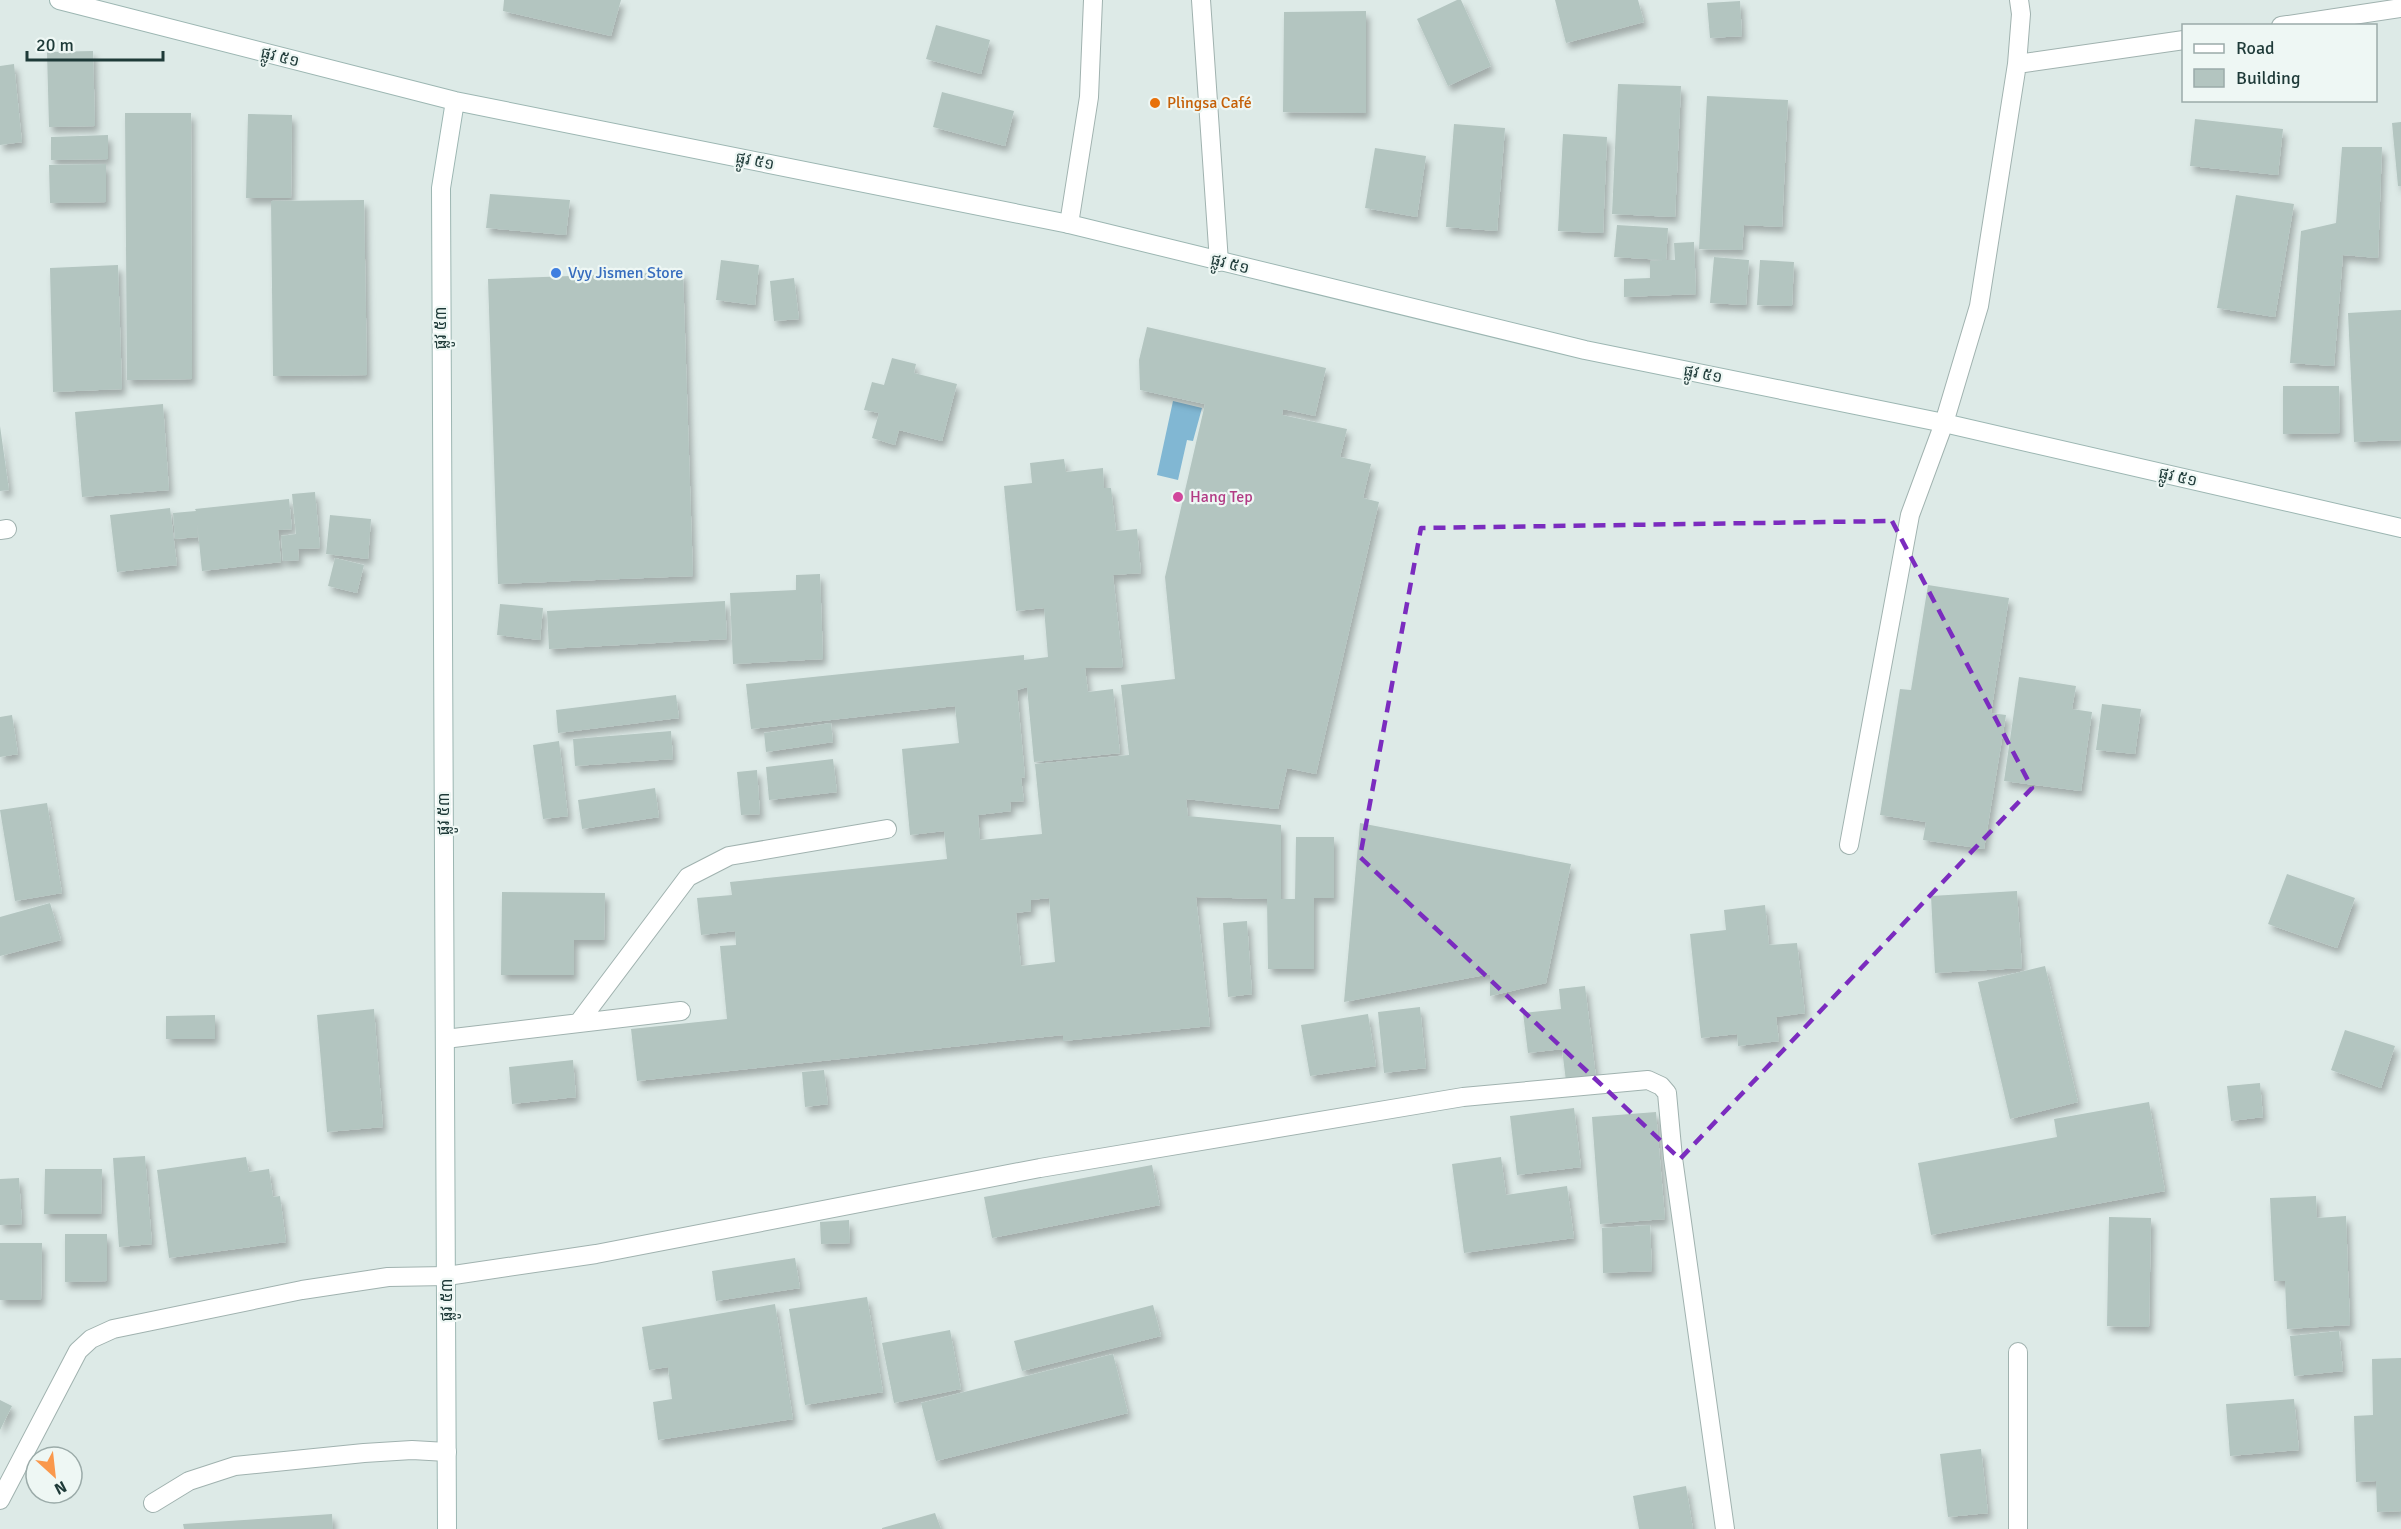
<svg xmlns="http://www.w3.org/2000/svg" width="2401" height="1529" font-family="Signika,'Noto Sans Khmer',sans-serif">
  <defs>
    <filter id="shadow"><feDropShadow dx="3.5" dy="6" stdDeviation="3" flood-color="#0004"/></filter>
  </defs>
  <rect width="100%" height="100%" fill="#ddeae7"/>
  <path fill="#81b7d3" d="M1173 401 1202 408 1193 441 1187 440 1178 480 1157 475Z"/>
  <path fill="#b3c5c0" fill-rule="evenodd" filter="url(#shadow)" d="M504 0H621L611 36 503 11Z
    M1457 0H1461L1491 66 1448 86 1417 19Z
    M1555 0H1638L1644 22 1566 43Z
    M1740 1 1742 36 1710 38 1707 3Z
    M1366 11V113L1283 112 1284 12Z
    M936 25 990 40 981 74 926 59Z
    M93 51 95 126 49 127 47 52Z
    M14 64 22 142 0 145V66Z
    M1618 84 1681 86 1675 217 1612 214Z
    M942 92 1014 111 1005 146 933 127Z
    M1707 96 1788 100 1782 227 1744 225 1742 250 1699 249Z
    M125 113H191L192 379 127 380Z
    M248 114 292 115 291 198H246Z
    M2195 119 2283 129 2278 175 2190 166Z
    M2401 122V186H2398L2392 123Z
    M1454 124 1505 128 1497 231 1446 227Z
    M1563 134 1607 137 1603 233 1558 231Z
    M108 135V159L51 160V137Z
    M2342 147H2382L2378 258 2343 255 2334 366 2290 363 2301 231 2336 223Z
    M1375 148 1426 156 1417 217 1365 208Z
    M106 164V202L50 203 49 165Z
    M490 194 570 200 566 235 486 228Z
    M2236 195 2294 204 2275 317 2217 308Z
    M364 200 367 375 273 376 271 201Z
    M1617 225 1668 228 1666 260H1675L1674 243 1694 242 1696 294 1624 297V279L1650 278V261L1664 260 1614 257Z
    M1714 257 1749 260 1746 305 1710 303Z
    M721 260 759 265 755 305 716 300Z
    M1760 260 1794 262 1792 306 1757 305Z
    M118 265 122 389 53 392 50 268Z
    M683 272 693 576 498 584 488 279Z
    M794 278 799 319 774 321 770 281Z
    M2401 310V440L2354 442 2348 313Z
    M1147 327 1326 368 1315 416 1283 409 1282 415 1347 429 1340 457 1371 464 1363 498 1379 502 1316 774 1287 768 1278 809 1186 799 1188 816 1281 825V899H1295L1296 837H1334V898H1314V969H1268L1267 899 1196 897 1210 1026 1063 1041V1035L637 1081 631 1029 727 1019 720 946 736 945 735 931 701 935 697 898 732 895 730 882 947 859 944 831 910 835 902 749 959 743 955 706 751 729 746 684 1024 655V660L1048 657 1044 608 1016 611 1004 486 1032 483 1030 463 1064 459 1066 472 1103 468 1104 488H1111L1116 531 1137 529 1141 573 1113 575 1123 667 1085 668 1088 692 1113 689 1120 753 1034 762 1027 687 1017 690 1025 777 1021 778 1024 801 1010 802 1011 811 978 815 980 840 1042 834 1035 764 1129 755 1121 685 1175 679 1165 577 1205 404 1140 390 1139 360ZM1049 898 1055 962 1021 966 1016 913 1031 911V900Z
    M892 358 916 364 914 373 957 384 942 441 899 430 895 445 872 438 879 413 864 410 872 382 884 385Z
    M2283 386H2339L2340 433 2283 434Z
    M163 404 169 490 82 497 75 412Z
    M0 426 9 490 0 491Z
    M315 492 320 548 298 549 299 560 283 561 281 536 296 534 292 494Z
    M289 499 292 529 278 530 281 562 202 571 197 522 198 537 175 539 173 513 196 511 195 509Z
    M170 508 177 565 117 572 110 515Z
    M330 515 371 519 368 559 326 554Z
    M335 558 364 565 357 593 328 586Z
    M820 574 823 659 733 664 730 593 796 590V575Z
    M1928 585 2009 598 1991 713 2006 715 1984 849 1923 840 1926 822 1880 815 1900 689 1911 690Z
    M725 601 727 639 549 649 547 611Z
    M500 604 543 608 540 640 497 635Z
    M2019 677 2076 686 2072 709 2092 712 2081 791 2004 781Z
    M676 695 679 718 558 733 556 710Z
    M2102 704 2141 709 2135 754 2096 750Z
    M12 715 18 754 0 757V717Z
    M831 723 833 742 766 752 764 733Z
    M671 731 673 759 575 766 573 739Z
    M559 741 568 816 543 819 533 745Z
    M833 759 837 792 769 800 766 767Z
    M757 770 760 814 741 815 737 772Z
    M655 788 659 817 582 829 578 800Z
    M47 803 62 893 15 901 0 810Z
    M1360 823 1571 864 1546 983 1490 996V974L1344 1002Z
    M2287 874 2355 898 2337 948 2268 924Z
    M2017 891 2022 968 1935 973 1931 896Z
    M502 892 605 893 604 940H574V975H501Z
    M50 903 61 940 0 956V917Z
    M1765 905 1769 945 1797 943 1805 1013 1776 1017 1779 1041 1738 1046 1737 1034 1701 1038 1690 934 1726 930 1724 910Z
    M1247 921 1252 994 1228 997 1223 923Z
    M2045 966 2078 1102 2010 1119 1978 982Z
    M1585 986 1596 1077 1566 1081 1562 1049 1528 1053 1523 1013 1561 1009 1559 989Z
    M1420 1007 1426 1068 1384 1073 1378 1012Z
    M374 1009 383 1127 327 1132 317 1015Z
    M1368 1014 1376 1066 1310 1076 1301 1025Z
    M215 1015V1039H166V1016Z
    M2345 1030 2395 1046 2381 1088 2331 1070Z
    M573 1060 576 1097 512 1104 509 1067Z
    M824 1070 828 1104 805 1107 802 1072Z
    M2260 1083 2263 1117 2231 1121 2227 1086Z
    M2149 1102 2165 1191 1931 1235 1918 1163 2057 1137 2054 1119Z
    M1574 1108 1581 1167 1517 1175 1510 1116Z
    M1656 1112 1665 1219 1600 1224 1592 1117Z
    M145 1156 152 1244 119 1247 113 1158Z
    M246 1157 249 1172 269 1169 273 1197 280 1196 286 1242 169 1258 157 1170Z
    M1501 1157 1506 1195 1567 1186 1574 1238 1464 1253 1452 1164Z
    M1152 1165 1160 1205 992 1238 984 1197Z
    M45 1169H102L101 1214H44Z
    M19 1178 22 1224 0 1225V1179Z
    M2316 1196 2317 1218 2346 1216 2350 1325 2287 1329 2285 1281H2274L2270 1198Z
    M2109 1217 2151 1218 2149 1327 2107 1326Z
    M849 1220 850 1243 821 1244 820 1222Z
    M1650 1225 1652 1271 1603 1273 1602 1228Z
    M65 1234H107V1281L65 1282Z
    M0 1243H42L41 1300H0Z
    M795 1258 800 1288 716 1301 712 1271Z
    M867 1297 883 1392 805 1405 789 1309Z
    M775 1304 793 1419 658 1440 653 1402 672 1399 668 1367 649 1370 642 1327Z
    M1153 1305 1161 1336 1022 1371 1014 1341Z
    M950 1330 961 1389 894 1403 882 1343Z
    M2339 1331 2343 1371 2294 1376 2290 1336Z
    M1113 1354 1128 1413 936 1461 921 1403Z
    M2401 1358V1511L2377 1512 2376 1481 2356 1482 2354 1416 2373 1415 2372 1359Z
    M2294 1399 2299 1450 2230 1456 2226 1404Z
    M0 1400 12 1406 0 1430Z
    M1981 1449 1988 1513 1948 1517 1940 1454Z
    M1686 1486 1693 1529H1639L1633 1496Z
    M935 1513 941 1529H882V1528Z
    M332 1514 333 1529H184L183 1524Z"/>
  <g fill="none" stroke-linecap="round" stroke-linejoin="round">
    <g stroke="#a0b2af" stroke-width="20">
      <path id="lane" d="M1849 845 1910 515 1944 423
        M579 1022 688 877 729 856 887 829
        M445 1039 681 1011
        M0 1500 78 1351 91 1339 113 1329 302 1290 388 1277 447 1276
        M153 1503 189 1481 235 1466 364 1453 412 1450 447 1452"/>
    </g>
    <g stroke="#a0b2af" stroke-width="20">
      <path id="street" d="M1201 0 1219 262
        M2281 26 2401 8
        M2017 64 2184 40
        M1069 224 1089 97 1093 0
        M1944 423 1979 306 2017 64 2021 14 2019 0
        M0 530 7 529
        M447 1276 596 1254 1040 1168 1463 1097 1648 1080 1661 1086 1667 1093 1673 1158 1725 1529
        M2018 1352V1529"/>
    </g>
    <g stroke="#9cb6b2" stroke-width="20">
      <path id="secondary" d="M59 0 455 101 1069 224 1585 350 1944 423 2401 528
        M447 1529 441 188 455 101"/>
    </g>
    <use href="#lane" stroke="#fff" stroke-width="18"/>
    <use href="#street" stroke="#fff" stroke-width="18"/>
    <use href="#secondary" stroke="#fff" stroke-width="18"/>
  </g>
  <path fill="none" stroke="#7b2cbf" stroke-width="4.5" stroke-dasharray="12 8" stroke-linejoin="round" d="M1892 521 2032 788 1680 1159 1360 857 1421 528Z"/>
  <circle fill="#e8710a" stroke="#eef7f4" stroke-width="2" cx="1155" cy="103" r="6"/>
  <circle fill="#3f7fe0" stroke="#eef7f4" stroke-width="2" cx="556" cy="273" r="6"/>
  <circle fill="#d1479c" stroke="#eef7f4" stroke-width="2" cx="1178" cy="497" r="6"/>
  <g text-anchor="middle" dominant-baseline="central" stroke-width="4.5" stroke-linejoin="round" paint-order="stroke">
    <g font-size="16" fill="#1e3a38" stroke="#eef7f4">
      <text transform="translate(280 57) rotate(14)">ផ្លូវ ៥១</text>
      <text transform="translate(755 161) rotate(11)">ផ្លូវ ៥១</text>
      <text transform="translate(1230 264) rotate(14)">ផ្លូវ ៥១</text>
      <text transform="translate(441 328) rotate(-90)">ផ្លូវ ៥៣</text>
      <text transform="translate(1703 374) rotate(11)">ផ្លូវ ៥១</text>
      <text transform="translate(2178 477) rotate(13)">ផ្លូវ ៥១</text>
      <text transform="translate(444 814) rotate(-90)">ផ្លូវ ៥៣</text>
      <text transform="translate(447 1300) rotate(-90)">ផ្លូវ ៥៣</text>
    </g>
    <g font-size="16" fill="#c56008" stroke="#eef7f4" text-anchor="start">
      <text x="1167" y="103">Plingsa Café</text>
    </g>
    <g font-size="16" fill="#366cbe" stroke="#eef7f4" text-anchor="start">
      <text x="568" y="273">Vyy Jismen Store</text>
    </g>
    <g font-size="16" fill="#b23c85" stroke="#eef7f4" text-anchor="start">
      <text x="1190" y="497">Hang Tep</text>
    </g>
  </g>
  <rect x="2182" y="24" width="195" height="78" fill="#eef7f4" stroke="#9baba9" stroke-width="1.5"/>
  <rect x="2194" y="44" width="30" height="9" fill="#ffffff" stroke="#9baba9" stroke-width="1.5"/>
  <text x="2236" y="54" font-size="18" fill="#1e3a38">Road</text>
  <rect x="2194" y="69" width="30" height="18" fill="#b3c5c0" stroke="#9baba9" stroke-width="1.5"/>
  <text x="2236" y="84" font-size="18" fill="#1e3a38">Building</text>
  <g transform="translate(54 1475) rotate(153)"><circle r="28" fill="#eef7f4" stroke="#9baba9" stroke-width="1.5"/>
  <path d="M0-4.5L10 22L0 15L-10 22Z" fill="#fa984c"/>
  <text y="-9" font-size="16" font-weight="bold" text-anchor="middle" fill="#1e3a38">N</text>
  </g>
  <path d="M27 51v9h136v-9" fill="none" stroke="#1e3a38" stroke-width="3"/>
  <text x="36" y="51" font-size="18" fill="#1e3a38" stroke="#eef7f4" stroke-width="4.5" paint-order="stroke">20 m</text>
</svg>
